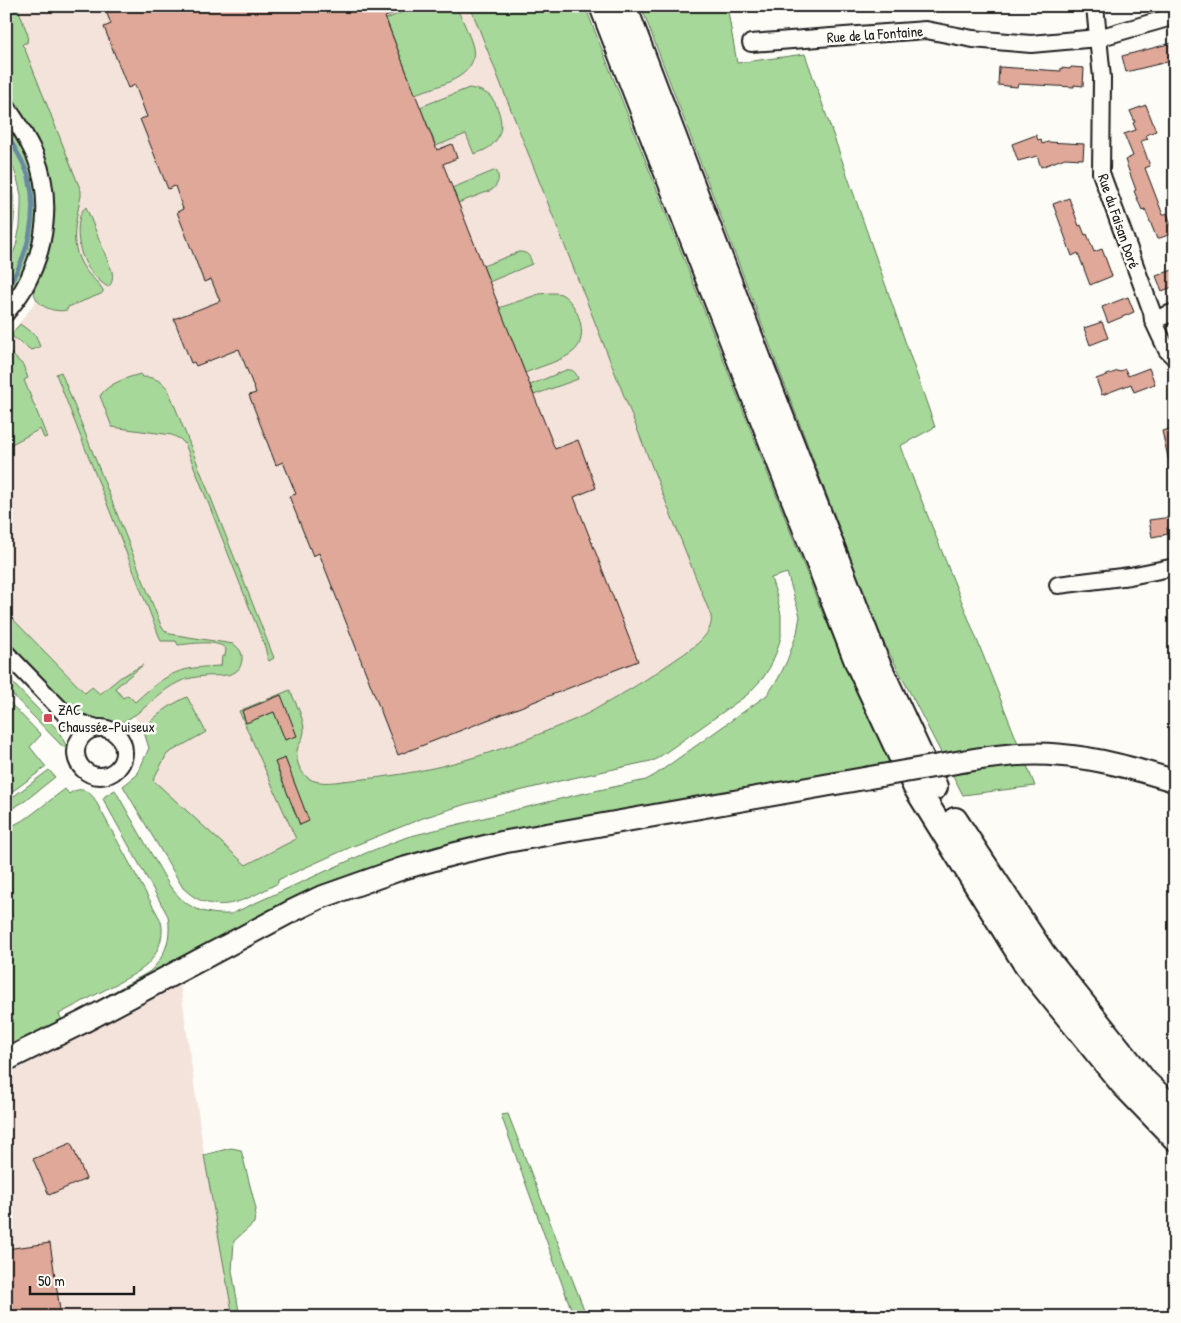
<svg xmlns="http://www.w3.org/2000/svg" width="1181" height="1323" font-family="'Patrick Hand',sans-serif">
  <rect width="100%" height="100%" fill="#fdfcf7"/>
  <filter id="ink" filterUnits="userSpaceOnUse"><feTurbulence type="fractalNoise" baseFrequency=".02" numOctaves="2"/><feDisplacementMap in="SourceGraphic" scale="10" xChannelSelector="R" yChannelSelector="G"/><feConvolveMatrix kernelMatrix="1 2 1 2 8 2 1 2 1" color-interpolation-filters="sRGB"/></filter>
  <g filter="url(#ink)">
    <path fill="#f4e3da" d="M6 6H482L765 560 777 597 781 615V637L776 653 770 667 763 678 747 695 655 760 564 780 466 804 423 818 351 847 262 888 137 775 149 748 143 729 130 711 87 710 6 626V341L33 305 47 283 64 214Z
      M180 983 204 1155 233 1317H6V1075Z"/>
    <path fill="#a6d899" stroke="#617a5a" d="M6 6H17L28 35 27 43H24L22 45 24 47 81 191V196C75 224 68 247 87 272 92 278 99 283 103 290V292L101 294 68 307 67 310C55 313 36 307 34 292 34 282 44 267 47 257 52 241 54 224 54 208 53 175 42 146 24 119 19 111 11 102 7 94 4 88 6 78 6 71 6 49 6 28 6 6Z
      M418 6H453C461 13 464 24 468 33 470 38 472 43 473 48 479 78 437 86 415 94L386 19Z
      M470 6H585L820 607 868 715 892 762 469 842 437 846 408 855 390 865 100 1005 97 1001 149 972C165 958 172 938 168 916L103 799 105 796 115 790 169 885C186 908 202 915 231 914L366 853 407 837 576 795 646 780 655 775 767 695 778 679 787 661 797 633 800 616 787 573 771 578 777 597 781 615V637L776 653 770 667 763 678 747 695 655 760 564 780 466 804 423 818 351 847 282 878 278 880V883C246 900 215 919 183 888L123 786 137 775 149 748 143 729C155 716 171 704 187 697L206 732 167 754 153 780 246 865 296 839 239 711 290 690C295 702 303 716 304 729 304 737 301 741 298 747 294 758 299 771 308 778 320 786 339 781 352 780 420 775 487 757 549 730 567 723 585 716 601 706 625 693 649 678 672 662 686 652 715 636 711 616Z
      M641 6H727L737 63 805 54 935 427 900 446 1035 786 963 795 879 633Z
      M469 88C476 89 484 91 490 96 494 100 496 105 498 110 503 123 502 136 491 146 486 150 480 152 474 154L466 134 436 146 420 107Z
      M6 120 22 144 31 165 36 187 38 206 34 243 20 281 6 301V270L16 246 20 226 21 207V195L17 178 12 164 6 154Z
      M6 169C17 196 17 226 6 254Z
      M496 170C500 178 499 183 492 190L458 203 452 188Z
      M86 207 112 271C113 277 113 283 108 287 85 273 75 247 79 221 80 215 81 211 86 207Z
      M519 252C528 252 530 256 532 264L489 282 483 266Z
      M550 293C554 293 558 293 561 294 578 303 590 337 574 351 565 360 538 367 525 373L499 308 539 294Z
      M20 324 36 336 40 347 31 350 13 337 11 334Z
      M6 349 23 365 28 378 24 380 47 437 44 438 40 429 6 447Z
      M566 370C573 369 576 372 578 379L534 395 530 385Z
      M61 372 162 628 170 634 233 644C238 647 243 652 242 659 241 679 219 675 205 676 197 677 187 678 179 682 161 690 147 708 130 718 127 719 126 721 123 722 117 724 107 722 100 722 87 720 80 716 70 708L6 642V612L85 693 92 687 100 694 121 677 143 665 115 688 123 698 128 695 135 702C145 693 156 683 167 677 183 667 203 667 221 666L222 656H225L226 649C218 639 190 644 178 645L176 641H161L56 374Z
      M141 374 142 377C153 377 161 380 168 389L274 658 269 661 268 660 265 647 185 444 180 439 172 435 112 427 100 396C107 384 128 377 141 374Z
      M6 676 58 730 69 751 60 744 6 688Z
      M6 699 41 735 30 747 46 767 6 796Z
      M49 770 55 777 25 801 6 812V802Z
      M65 789 69 794C78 787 87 789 94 798L160 919C166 934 158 954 147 965 138 973 125 979 114 985 96 995 77 1004 59 1014L64 1024 6 1053V829L27 818Z
      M508 1114 587 1317H574L501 1115Z
      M231 1148 241 1150 256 1209 254 1223 234 1241 232 1271 240 1317H233L204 1155Z"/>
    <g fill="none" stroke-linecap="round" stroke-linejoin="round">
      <path stroke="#6989a1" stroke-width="4.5" d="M6 133C15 148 24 162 29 178 38 216 28 258 6 289"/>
    </g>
    <path fill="#dfa898" stroke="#1c1c1c" d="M104 6H411L385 17 437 150 452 144 457 158 443 164 555 449 578 440 596 488 574 497 638 661 398 755 319 553 313 556 289 496 296 494 283 462 276 465 249 395 256 393 239 349 196 366 194 362 191 363 174 319 220 301 211 279 204 282 177 212 183 209 175 186 168 189 140 119 147 117 135 85 128 88 104 27 111 24Z
      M1172 43 1175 53V60L1126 72 1122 56Z
      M999 67 1061 71V68L1070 69 1071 67 1084 68 1083 86 1074 85V87L1018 84 1017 87 998 85Z
      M1146 105 1156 131 1146 135 1148 139 1141 141 1150 166 1145 168 1163 215 1167 213 1174 233 1157 239 1145 209 1142 210 1134 191 1136 190 1125 160 1133 156 1124 134 1136 130 1133 123 1135 122 1130 111Z
      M1036 135 1038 140 1041 139 1042 144 1048 142 1084 144 1083 159 1065 158 1041 167 1037 156 1018 161 1012 144Z
      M1069 198 1079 226 1081 225 1085 235 1087 234 1094 252 1102 249 1112 276 1090 285 1078 253 1072 256 1053 204Z
      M1175 269V286L1162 291 1156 276Z
      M1128 297 1134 312 1108 323 1102 307Z
      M1102 322 1108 338 1090 345 1084 328Z
      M1149 368 1155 384 1134 392 1131 384 1102 395 1096 379 1118 371 1119 372 1125 369 1128 376Z
      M1175 428V465L1170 466 1162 431Z
      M1172 517 1173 527 1167 528 1168 534 1152 537 1149 520Z
      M281 695 297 736 285 740 274 712 246 723 242 711Z
      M285 758 309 821 300 825 275 762Z
      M71 1143 86 1179 49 1195 33 1159Z
      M50 1243 61 1317H6V1249Z"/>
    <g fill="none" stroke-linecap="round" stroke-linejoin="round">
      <g stroke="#1c1c1c" stroke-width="20">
        <path id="minor" d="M1095 6 1102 78 1101 173 1152 312 1153 320 1167 350 1175 358
          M751 43 926 30 973 39 1031 44 1098 38 1175 16
          M6 106C17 122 27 138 35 155 53 198 46 249 24 288 19 297 12 305 6 313
          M1153 320 1175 312
          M1058 585 1130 576 1175 567
          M6 653 66 715 77 722 97 728
          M76 752a24 24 0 1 1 48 0a24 24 0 1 1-48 0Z"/>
      </g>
      <g stroke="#1c1c1c" stroke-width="25">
        <path id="major" d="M965 761C996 756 1027 752 1058 755 1098 758 1136 769 1175 781
          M6 1060 83 1022 290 912 319 898 401 869 454 854 504 842 867 778"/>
      </g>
      <g stroke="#1c1c1c" stroke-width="28">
        <path id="highway" d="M602 6 858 664 915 786 1027 966 1122 1083 1175 1138
          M624 6 761 365 876 660 935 787
          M955 820 1043 954 1145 1082 1175 1111"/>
      </g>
      <use href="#minor" stroke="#fdfcf7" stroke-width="16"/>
      <use href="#major" stroke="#fdfcf7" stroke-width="21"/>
      <use href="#highway" stroke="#fdfcf7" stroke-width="24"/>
      <g stroke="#1c1c1c" stroke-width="25" stroke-linecap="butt">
        <path id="major-bridge" d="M867 778 965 761"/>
      </g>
      <use href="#major-bridge" stroke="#fdfcf7" stroke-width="21"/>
    </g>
  </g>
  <rect fill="#d1495b" stroke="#fdfcf7" stroke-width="2" x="43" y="713" width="10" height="10" rx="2.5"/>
  <g text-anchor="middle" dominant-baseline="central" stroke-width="5" stroke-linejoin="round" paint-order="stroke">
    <g font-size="15" fill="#1c1c1c" stroke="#fdfcf7">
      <text transform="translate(875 34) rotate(-4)">Rue de la Fontaine</text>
      <text transform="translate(1119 221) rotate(71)">Rue du Faisan Doré</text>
    </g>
    <g font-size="15" fill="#1c1c1c" stroke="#fdfcf7" text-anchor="start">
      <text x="58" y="709">ZAC<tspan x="58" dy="17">Chaussée-Puiseux</tspan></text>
    </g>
  </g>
  <rect width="1181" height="1323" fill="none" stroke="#fdfcf7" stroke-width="25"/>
  <rect x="12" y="12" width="1156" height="1298" fill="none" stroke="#1c1c1c" stroke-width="2" filter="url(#ink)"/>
  <path d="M30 1286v8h104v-8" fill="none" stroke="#1c1c1c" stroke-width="2.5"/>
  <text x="38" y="1286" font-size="15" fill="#1c1c1c" stroke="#fdfcf7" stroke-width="4" paint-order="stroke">50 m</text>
</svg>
